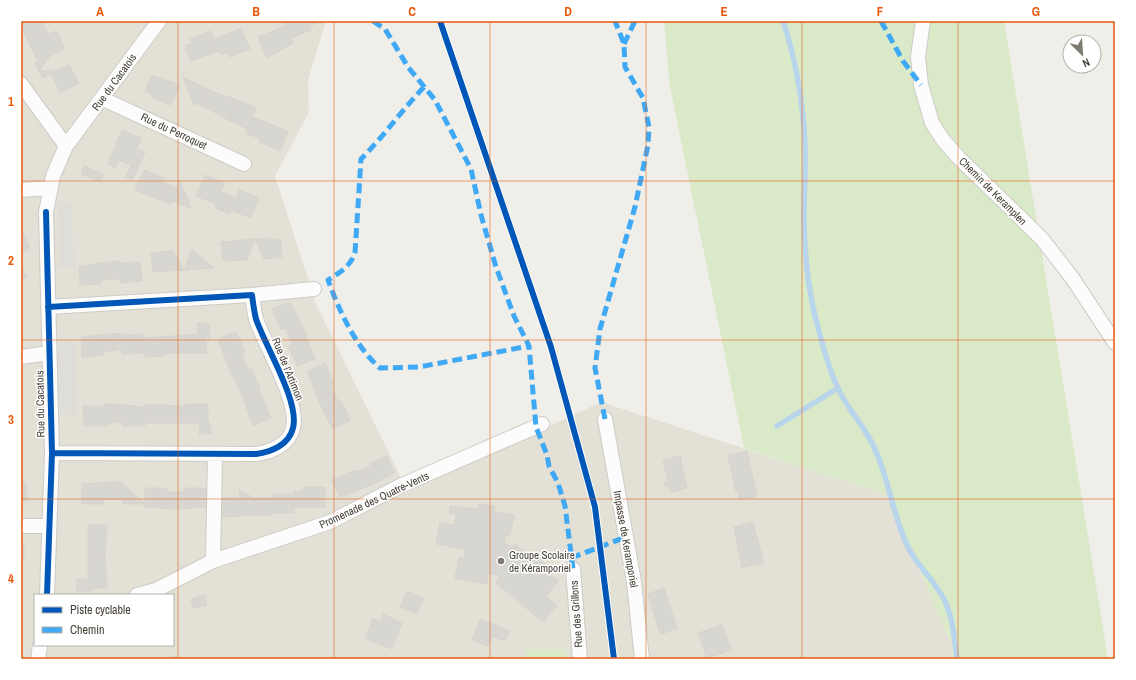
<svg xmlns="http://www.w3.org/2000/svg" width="1136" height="680" font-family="'Archivo Narrow',sans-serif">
  <rect width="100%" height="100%" fill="#efeee8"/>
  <path fill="#e3e0d5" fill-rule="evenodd" d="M21 21H326L308 80 309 112 275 176 316 304 408 492 601 402 887 495 953 648 951 659H21ZM35 595H173V645H35Z"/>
  <path fill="#dae9c8" d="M664 21H1004L1108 659H951L953 648 887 495 744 448 670 87Z
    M526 649H567V659H526Z"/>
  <path fill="#deddd8" d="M72 202 74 267 59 269 58 203Z
    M76 341 78 414 60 415 58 342Z"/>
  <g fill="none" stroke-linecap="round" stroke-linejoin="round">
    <path stroke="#b9d5ec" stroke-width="5.5" d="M783 21C796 60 803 103 805 144 806 169 804 194 804 218 804 248 808 287 815 316 822 342 829 373 842 396 853 416 869 432 877 454 890 484 893 517 908 547 916 564 931 577 941 594 953 613 954 637 957 659
      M777 426 838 388"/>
  </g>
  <path fill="#d8d6d0" stroke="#d7d4ce" d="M21 21H42L48 33 29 43 21 27Z
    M284 21H316L317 23 309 26 311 30 291 38Z
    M286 26 293 43 267 58 258 37Z
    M241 28 250 49 229 57 228 53 221 55 214 40Z
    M56 31 65 48 50 56 39 71 35 63 38 62 29 43Z
    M210 31 219 51 191 61 185 46 192 43 190 39Z
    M69 65 79 83 60 93 51 74 43 78 39 71 57 70Z
    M152 75 180 85 171 105 151 97 152 95 145 91Z
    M183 77 209 90 203 106 196 103 194 106Z
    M209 90 237 100 228 120 203 106Z
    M237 100 256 108 252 117 260 120 253 136 246 133 248 129 228 120Z
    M260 120 288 131 280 151 259 142 261 139 253 136Z
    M122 130 141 138 137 149 145 152 138 168 119 160 116 168 108 164Z
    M131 165 138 168 133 180 126 177Z
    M84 166 103 174 100 182 81 174Z
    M144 170 164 178 162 182 169 185 163 201 135 190Z
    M205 175 225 184 221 192 229 195 222 211 215 208 216 204 196 196Z
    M180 180 191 208 172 201 170 204 163 201 169 185 176 188Z
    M239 190 259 198 251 218 231 210 229 214 222 211 229 195 236 198Z
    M21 227 30 249 24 252 23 249 21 250Z
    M272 238V240L281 239 282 257 264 259 255 239Z
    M255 239 247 260 223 261 221 242Z
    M192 250 214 268 184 270Z
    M173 251 184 270 153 272 151 253Z
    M119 261V263L140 262 142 281 120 283V279H110L109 262Z
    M109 262 110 279 101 280V284L80 285 79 266Z
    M23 269 27 277 21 279V270Z
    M290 302 304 330 289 336 285 328 281 329 272 309Z
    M197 323H209L210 338H206L207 353H175L174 336 198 334Z
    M304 330 315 359 297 366 288 346 292 345 289 336Z
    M236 332 245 352 241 353 245 362 229 368 218 339Z
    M122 333V335L143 334 144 353 122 354V350L113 351 112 334Z
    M112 334 113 351H104V355L82 357 81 337Z
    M174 336 175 353 166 354V356L144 357 143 338Z
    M245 362 248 370 252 369 260 389 243 397 234 377 232 378 229 368Z
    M325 363 334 384 330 385 334 393 318 400 308 371Z
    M259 390 271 418 253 426 243 397Z
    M334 393 338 402 341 400 350 421 332 428 318 400Z
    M104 404H114V422L105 426H84L83 406H104Z
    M114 404 145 407V426H123V422H114Z
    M145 404 176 406V423H145Z
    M185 404H208V419L212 434H199L200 423H176V406H185Z
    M747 451 757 496 739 500 738 491 736 492 728 455Z
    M387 456 394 473 371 485 364 469 371 466 370 463Z
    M680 456 687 488 671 492 669 486 666 487 664 482 668 481 663 460Z
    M364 469 371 485 340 497 332 480 355 470 356 472Z
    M21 482H26L27 501H21Z
    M113 482 114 499H104V504H82V484Z
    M113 482H123V484L145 504H122L123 499H114Z
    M303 487H325V507L294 508V491H303Z
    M145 488H166L167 492H175L176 509 145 507Z
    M185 488H207V507L176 509 175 492H185Z
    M239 490 254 498H263V515L219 517V498H239Z
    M272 494H294V513H272V515H263V498H272Z
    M479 504 495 506 494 512 514 515 510 536 505 535 504 542 512 548 515 544 530 557 534 554 546 564 543 568 558 581 546 596 557 606 543 622 496 583 500 577 498 575 488 574 487 584 455 578 459 557 464 558 465 549 436 544 440 522 455 525 456 514 449 513 450 506 478 509Z
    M753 522 764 563 742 568 734 527Z
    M88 525H107L105 556H88Z
    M21 545H24V561H21Z
    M88 556H105L107 588H92V591H77V579H88Z
    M664 588 677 629 660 634 648 594Z
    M407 591 424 598 417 614 400 607Z
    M205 595 207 605 193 608 191 599Z
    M383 614 402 623 392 649 365 638 373 618 380 621Z
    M480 619 496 625 488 646 472 640Z
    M496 625 509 631 505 641 492 636Z
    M722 625 731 650 707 658 698 633Z
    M172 656 181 658 171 659Z"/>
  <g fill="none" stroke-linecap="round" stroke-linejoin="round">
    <g stroke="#cdcbc6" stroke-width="16">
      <path id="street" d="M923 21 918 57 921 85 932 123 943 140 959 158 1042 239 1073 279 1115 343
        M21 84 66 146
        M103 99 244 164
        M21 190 49 188
        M252 295 314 289
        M48 307 252 295C253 303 254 311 256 319 265 346 300 402 293 428 289 445 271 452 256 454L52 453
        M21 357 49 353
        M605 419 634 582 642 659
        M21 526H49
        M213 561 215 455
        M573 569 580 659
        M47 595 52 453 46 212 53 176 66 146 159 21
        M137 595 156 590 213 561 330 522 400 486 542 424
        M38 659 40 645"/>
    </g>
    <use href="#street" stroke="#fdfcfc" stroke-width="14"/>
    <path stroke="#3fa9f5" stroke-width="5" stroke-dasharray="10 5" stroke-linecap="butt" d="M373 21 385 29 408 67 435 100 471 169 481 215 496 267 514 316 529 346 536 427 547 455 549 466 558 483 565 506 573 569
      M881 21 903 61 921 85
      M624 44 635 21
      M424 87C402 110 384 136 361 159L355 253C350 267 339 273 328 280 338 308 356 348 380 368L419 367 529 346
      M605 419 595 368 600 329 635 207 648 145 649 127 643 98 625 67 624 44 615 21
      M571 558 626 537"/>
    <g stroke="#fff" stroke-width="8">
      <path id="cycleway" d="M440 21 551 347 595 507 614 659
        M46 212 52 453 47 595
        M48 307 252 295C253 303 254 311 256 319 265 346 300 402 293 428 289 445 271 452 256 454L52 453"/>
    </g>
    <use href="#cycleway" stroke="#0057b8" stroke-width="6"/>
  </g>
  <path fill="none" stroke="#e8590c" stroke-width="1" stroke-opacity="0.55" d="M178 21V659M334 21V659M490 21V659M646 21V659M802 21V659M958 21V659M21 181H1115M21 340H1115M21 499H1115"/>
  <circle fill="#807c74" stroke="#fff" stroke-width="1.5" cx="501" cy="561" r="4"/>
  <g text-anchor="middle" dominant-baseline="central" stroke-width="3" stroke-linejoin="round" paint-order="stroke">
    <g font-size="11" fill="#443f35" stroke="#fff">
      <text transform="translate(114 82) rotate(-54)">Rue du Cacatois</text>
      <text transform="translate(174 131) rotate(25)">Rue du Perroquet</text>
      <text transform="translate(993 191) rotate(45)">Chemin de Keramplen</text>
      <text transform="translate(288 369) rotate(68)">Rue de l'Artimon</text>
      <text transform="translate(40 404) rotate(-91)">Rue du Cacatois</text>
      <text transform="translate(374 500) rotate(-25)">Promenade des Quatre-Vents</text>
      <text transform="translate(626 539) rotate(80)">Impasse de Keramporiel</text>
      <text transform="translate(576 614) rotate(-94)">Rue des Grillons</text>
    </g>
    <g font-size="11" fill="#443f35" stroke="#fff" text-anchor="start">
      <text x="509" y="555">Groupe Scolaire<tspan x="509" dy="13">de Kéramporiel</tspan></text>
    </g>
  </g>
  <rect width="1136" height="680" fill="none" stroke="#ffffff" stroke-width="44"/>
  <rect x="34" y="594" width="140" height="52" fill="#ffffff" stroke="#b4b2ae"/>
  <rect x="42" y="607" width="20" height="6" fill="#0057b8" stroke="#b4b2ae"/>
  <text x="70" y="614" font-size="12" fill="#443f35">Piste cyclable</text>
  <rect x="42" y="627" width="20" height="6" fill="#3fa9f5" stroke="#b4b2ae"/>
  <text x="70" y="634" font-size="12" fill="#443f35">Chemin</text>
  <g transform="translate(1082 54) rotate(155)"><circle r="19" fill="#ffffff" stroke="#b4b2ae"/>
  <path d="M0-3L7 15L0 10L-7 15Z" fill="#807c74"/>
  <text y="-6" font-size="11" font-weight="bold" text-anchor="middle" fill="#443f35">N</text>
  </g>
  <rect x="22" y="22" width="1092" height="636" fill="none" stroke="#e8590c" stroke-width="1.5"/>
  <g font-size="13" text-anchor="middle" font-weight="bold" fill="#e8590c">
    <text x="100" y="16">A</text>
    <text x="256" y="16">B</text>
    <text x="412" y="16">C</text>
    <text x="568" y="16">D</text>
    <text x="724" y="16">E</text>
    <text x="880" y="16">F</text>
    <text x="1036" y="16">G</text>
    <text x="11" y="106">1</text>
    <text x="11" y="265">2</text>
    <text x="11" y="424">3</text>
    <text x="11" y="583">4</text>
  </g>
</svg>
